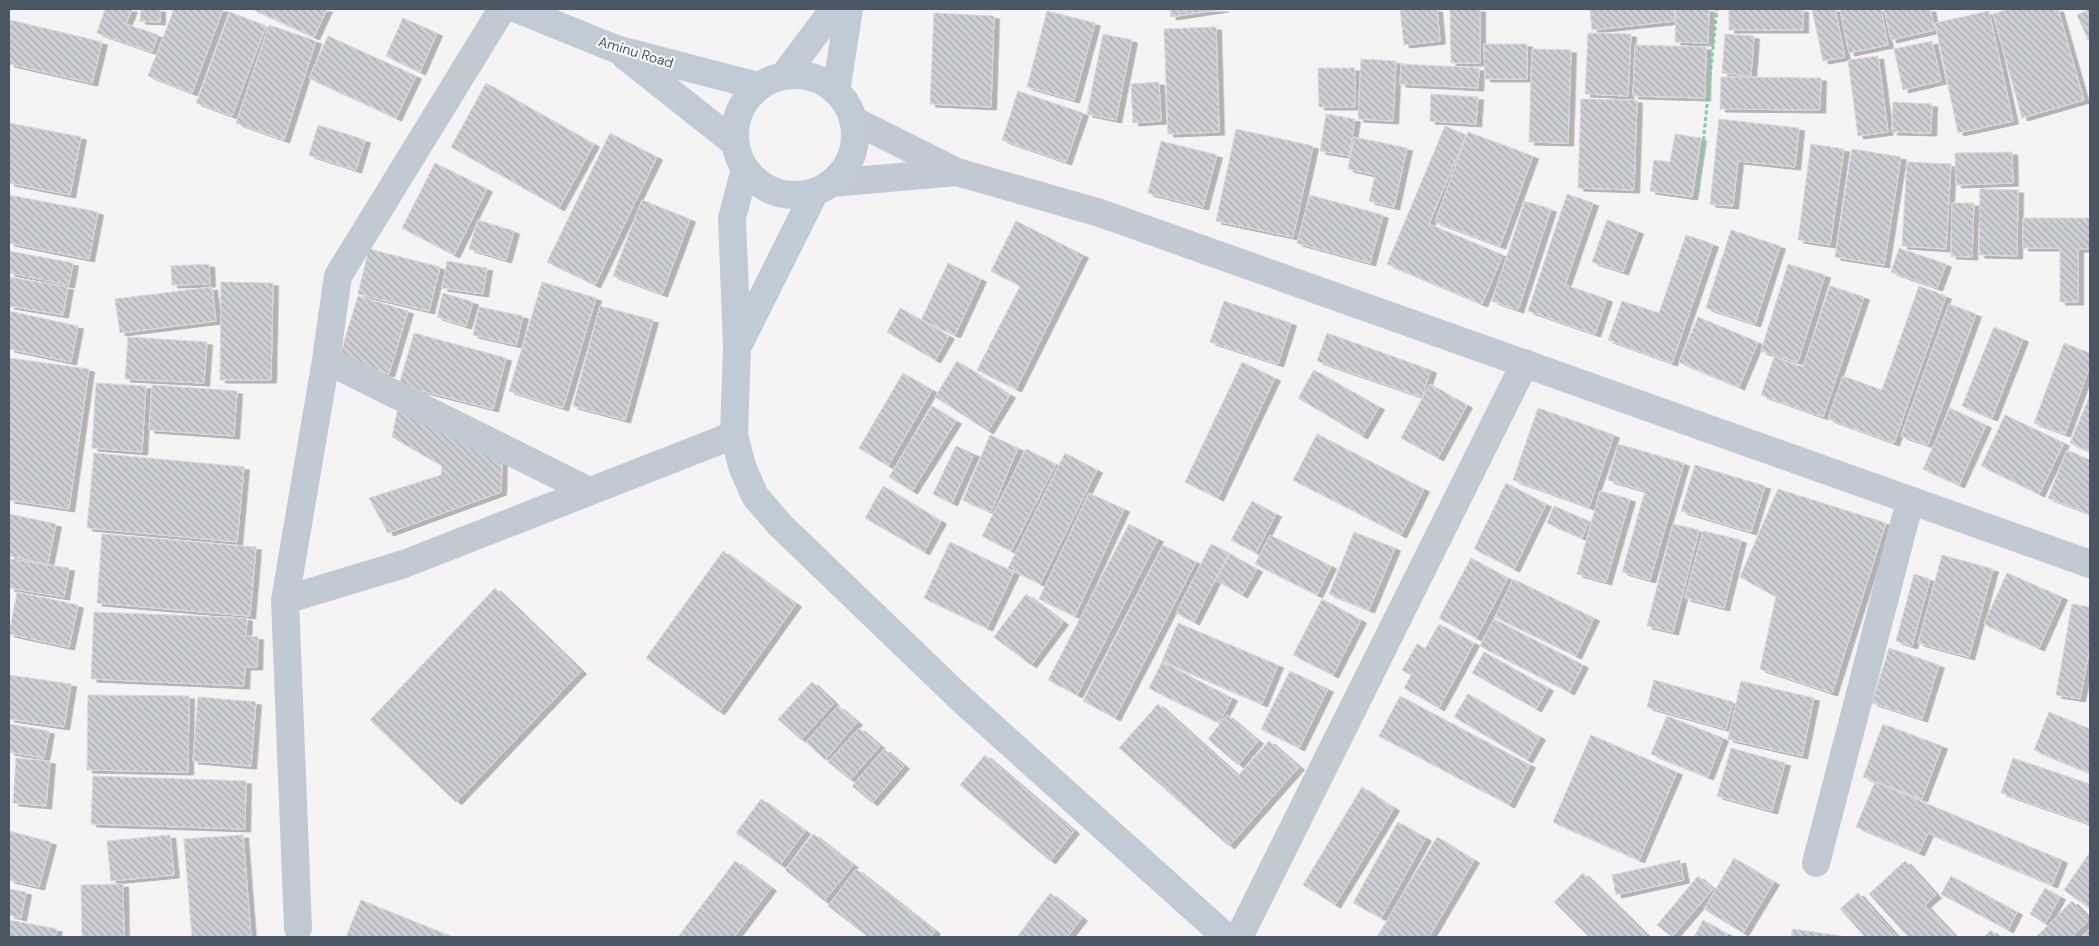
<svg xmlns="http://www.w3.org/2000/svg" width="2099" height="946" font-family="'DM Sans',sans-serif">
  <defs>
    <pattern id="building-back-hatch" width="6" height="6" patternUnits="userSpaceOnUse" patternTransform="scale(1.25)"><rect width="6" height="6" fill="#cdcfd5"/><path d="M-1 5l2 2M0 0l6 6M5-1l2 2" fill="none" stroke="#a8abb0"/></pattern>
    <filter id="shadow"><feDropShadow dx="5.5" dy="3" stdDeviation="0" flood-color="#0004"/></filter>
  </defs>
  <rect width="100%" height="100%" fill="#f5f3f3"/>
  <path fill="url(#building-back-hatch)" stroke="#d7d9de" filter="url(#shadow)" d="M105 9H132L126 24 158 35 152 52 97 33Z
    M141 9H160V22L140 21Z
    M174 9H223L192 93 148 76Z
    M252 9H327L314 37Z
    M1170 9H1223L1171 17Z
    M1400 9H1437L1440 41 1404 45Z
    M1450 9H1480V63H1451Z
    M1590 9H1674L1675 21 1592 30Z
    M1676 9H1709L1708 43 1675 42Z
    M1729 9H1803V30H1729Z
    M1812 9H1835L1845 57 1823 61Z
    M1840 9H1881L1888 45 1849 53Z
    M1884 9H1930L1935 30 1891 40Z
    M2010 9H2058L2084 100 2022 118 1993 14Z
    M2090 9V39L2088 40 2077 15Z
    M1047 11 1095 23 1074 100 1027 87Z
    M1989 11 2013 121 1958 133 1935 23Z
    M230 12 266 26 232 116 196 103Z
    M934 13 994 16 991 107 930 104Z
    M403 18 437 33 420 72 386 56Z
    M10 20 102 42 92 83 9 64Z
    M269 25 316 41 284 140 236 123Z
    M1216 27 1219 132 1168 134 1164 29Z
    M1588 33 1631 34 1628 96 1585 94Z
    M1103 34 1132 40 1116 120 1087 114Z
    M1725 34 1754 36 1751 76 1722 73Z
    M328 36 416 76 396 118 309 78Z
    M1932 41 1941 81 1903 90 1894 49Z
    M1484 44H1527V79H1485Z
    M1635 45 1706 47 1705 98 1633 96Z
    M1532 49 1571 50 1568 143 1529 142Z
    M1878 56 1888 132 1858 136 1848 60Z
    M1361 59 1396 61 1393 121 1358 119Z
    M1401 64 1479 68 1478 88 1400 84Z
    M1318 68H1355V107H1319Z
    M1721 77 1821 78 1820 110 1720 109Z
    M1159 82 1161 121 1133 123 1131 84Z
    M486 83 594 144 559 208 451 147Z
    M1018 91 1083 113 1066 162 1002 140Z
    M1431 94 1478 97 1476 124 1430 121Z
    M1581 99 1637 100 1634 190 1578 188Z
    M1893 102 1932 104 1931 133 1892 132Z
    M1326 114 1355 119 1349 156 1320 151Z
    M1719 119 1799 128 1795 167 1738 161 1733 206 1710 204Z
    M9 123 81 137 70 195 9 183Z
    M318 125 365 140 356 170 309 155Z
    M1445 126 1466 135 1429 224 1503 255 1482 304 1387 264Z
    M1236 129 1313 146 1293 237 1216 221Z
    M1468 132 1533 156 1500 246 1435 222Z
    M610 133 657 157 595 285 547 262Z
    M1675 134 1701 138 1692 197 1650 191 1654 160 1670 162Z
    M1354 137 1407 148 1394 207 1369 201 1375 175 1348 169Z
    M1161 141 1217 155 1203 207 1148 193Z
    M1811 144 1844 149 1830 245 1798 240Z
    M1852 149 1901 157 1884 265 1835 257Z
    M2012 152 2013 183 1956 185 1955 153Z
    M1907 162 1951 164 1946 249 1902 246Z
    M435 163 487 189 454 255 402 228Z
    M1980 189 2018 190 2017 256 1979 255Z
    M1567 194 1593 203 1565 285 1607 299 1595 334 1528 311Z
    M9 195 98 212 89 259 9 243Z
    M1310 195 1383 215 1370 263 1297 243Z
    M642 200 690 219 662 294 613 276Z
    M1525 201 1551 209 1518 310 1492 301Z
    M1952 203H1974L1972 257 1951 256Z
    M2023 218H2090V249H2078V302H2060V248H2023Z
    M478 220 514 231 506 260 469 249Z
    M1607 220 1638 231 1623 272 1592 262Z
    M1016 221 1083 255 1016 389 977 370 1020 286 991 271Z
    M1731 230 1780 246 1755 324 1706 308Z
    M1686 235 1713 244 1672 363 1608 340 1622 301 1659 313Z
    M1899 248 1946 264 1937 288 1891 272Z
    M369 249 440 267 429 311 358 294Z
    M9 251 73 263 69 285 9 273Z
    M447 261 487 268 483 294 442 288Z
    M948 263 981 279 955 335 921 320Z
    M209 264 210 284 172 285 171 266Z
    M1788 264 1825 275 1798 362 1761 351Z
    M9 277 68 287 63 315 9 306Z
    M221 282 273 283 271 380H220Z
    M542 282 596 298 563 408 509 391Z
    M1830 286 1864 297 1823 417 1761 395 1774 357 1803 367Z
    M1919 286 1946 296 1894 443 1828 419 1843 376 1882 390Z
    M212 287 216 321 120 333 115 299Z
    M443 293 473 302 466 326 437 317Z
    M358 296 408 311 389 374 339 358Z
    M1224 301 1291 323 1278 364 1210 342Z
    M1949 304 1976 314 1928 445 1901 436Z
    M600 306 653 320 625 420 573 406Z
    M479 307 523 316 516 345 473 335Z
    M900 308 949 336 935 360 887 332Z
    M9 311 78 326 71 362 9 349Z
    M1698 317 1758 342 1739 387 1679 362Z
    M1994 327 2023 339 1992 418 1962 406Z
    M414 333 506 358 493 409 399 385Z
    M1327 333 1431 370 1422 397 1317 361Z
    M128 337 207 342 204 383 125 379Z
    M2064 343 2090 353V366L2065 434 2034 423Z
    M9 358 89 369 69 509 9 500Z
    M957 361 1010 395 988 431 935 397Z
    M1242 362 1275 378 1218 498 1185 482Z
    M1314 370 1379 407 1362 436 1298 398Z
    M903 373 932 390 888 466 859 448Z
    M96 383 146 386 142 452 92 448Z
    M1430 384 1467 405 1438 458 1401 438Z
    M152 385 237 391 234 436 149 430Z
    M2090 395V452L2070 443Z
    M399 402 502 458 501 492 388 533 369 498 441 475 442 466 392 437Z
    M932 406 956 421 912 491 889 477Z
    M1538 408 1614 435 1589 507 1513 480Z
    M1950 408 1986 425 1959 485 1923 469Z
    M2005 415 2064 443 2039 494 1981 466Z
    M1317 434 1424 489 1401 535 1293 480Z
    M990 435 1018 448 991 512 963 500Z
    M1618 444 1684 463 1650 580 1622 572 1645 491 1608 480Z
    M956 446 974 454 952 503 933 494Z
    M1026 449 1056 464 1011 551 982 536Z
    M2067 450 2090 460V514L2048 498Z
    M94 453 244 467 237 542 87 528Z
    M1065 453 1097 470 1040 584 1008 568Z
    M1695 465 1765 486 1751 532 1681 511Z
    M1506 483 1546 504 1514 569 1474 549Z
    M883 486 941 521 924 552 865 518Z
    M1778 489 1886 523 1832 693 1760 669 1776 597 1740 577Z
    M1600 491 1630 499 1606 582 1577 574Z
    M1089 493 1124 509 1075 616 1039 599Z
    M1252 501 1276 514 1256 553 1231 540Z
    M1554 506 1589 521 1582 538 1547 523Z
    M9 514 56 524 48 564 9 556Z
    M1129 524 1158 539 1077 695 1048 680Z
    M1673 524 1699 530 1673 632 1647 626Z
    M1703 531 1741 540 1724 608 1685 598Z
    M1354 532 1395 548 1369 610 1329 594Z
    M102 534 256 547 250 616 97 603Z
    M1270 535 1331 566 1317 595 1255 564Z
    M950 542 1014 572 987 628 924 598Z
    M1211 544 1229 553 1194 622 1176 613Z
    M1163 545 1196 562 1115 718 1083 701Z
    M723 551 796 604 719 712 646 658Z
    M1230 554 1257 569 1242 595 1215 580Z
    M1942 555 1993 569 1969 657 1918 643Z
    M1471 558 1508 578 1476 638 1439 618Z
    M9 559 69 568 64 597 9 588Z
    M2007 573 2062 597 2039 648 1984 624Z
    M1914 574 1930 579 1912 646 1896 641Z
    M1513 579 1594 618 1576 656 1495 617Z
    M495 588 581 671 456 802 370 720Z
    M17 592 78 605 69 647 9 634Z
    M1026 594 1063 622 1031 665 994 637Z
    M1322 599 1361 620 1333 675 1293 655Z
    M2072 604 2090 607V646L2080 699 2056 695Z
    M94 612 247 618 246 636 258 637 257 667H245L244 686 91 679Z
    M1494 619 1583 665 1569 692 1480 646Z
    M1178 623 1278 665 1262 704 1162 661Z
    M1439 624 1474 643 1439 708 1404 688 1411 675 1402 670 1417 644 1425 649Z
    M1889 648 1939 665 1922 719 1872 703Z
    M1484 652 1548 688 1536 709 1472 673Z
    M1162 662 1232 698 1219 723 1149 688Z
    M1290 671 1328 689 1299 748 1261 729Z
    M9 675 71 684 64 727 9 719Z
    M1654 680 1733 702 1726 729 1647 707Z
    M1741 681 1814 698 1802 756 1728 739Z
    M812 682 834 703 801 740 778 719Z
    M1468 694 1540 737 1527 760 1454 717Z
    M88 695 189 696 188 772 87 770Z
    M1400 696 1530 765 1509 805 1379 736Z
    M198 697 256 702 251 766 193 761Z
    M1158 704 1238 776 1269 741 1299 767 1229 846 1119 748Z
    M838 706 857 722 825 760 806 742Z
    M2049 712 2090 729V773L2034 750Z
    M1227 715 1258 741 1238 765 1208 739Z
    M1667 716 1723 738 1708 777 1651 754Z
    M9 724 49 731 44 758 9 752Z
    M1883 724 1942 746 1922 799 1863 777Z
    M859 728 880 746 850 780 828 762Z
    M1591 735 1677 772 1639 860 1553 822Z
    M1731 748 1785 763 1772 811 1717 796Z
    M884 749 904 766 872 803 852 786Z
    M985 755 1074 831 1050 861 960 785Z
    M16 758 50 761 46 806 13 803Z
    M2013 758 2090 784V824L2001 793Z
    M93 776 246 781 245 829 91 824Z
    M1875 782 2062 860 2052 885 1928 833 1919 853 1856 827Z
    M1362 787 1394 808 1335 905 1303 885Z
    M761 799 805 831 780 865 736 833Z
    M1398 822 1426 838 1381 918 1353 903Z
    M9 831 51 842 39 887 9 880Z
    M813 834 853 865 824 901 785 870Z
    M170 835 174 875 111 881 107 841Z
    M243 835 251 937H192L184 839Z
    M1437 837 1474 860 1429 937H1377Z
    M2090 852V907L2089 908 2064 890Z
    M1734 858 1774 882 1743 933 1704 909Z
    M1680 860 1684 880 1616 895 1612 875Z
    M735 861 771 888 734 937H678Z
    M1905 861 1936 895 1925 905 1955 937H1908L1869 894Z
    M856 869 935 931 930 937H868L828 906Z
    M1583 873 1648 937H1589L1554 902Z
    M1698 876 1713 889 1672 937 1657 925Z
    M1951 876 2017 912 2008 930 1941 894Z
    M123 884 124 937H82L81 885Z
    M2045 888 2060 897 2045 924 2030 914Z
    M9 889 26 892 21 918 9 915Z
    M1050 893 1082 918 1067 937H1017Z
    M1858 893 1897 937H1865L1840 909Z
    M361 900 453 937H346Z
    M2072 901 2090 919 2072 937H2036Z
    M9 920 57 929 55 937H9Z
    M1703 920 1728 934 1726 937H1694Z
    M2090 928V937H2084L2083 936Z
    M1793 929 1842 936 1841 937H1791Z
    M1991 930 1997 937H1984Z"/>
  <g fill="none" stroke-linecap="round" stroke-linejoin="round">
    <path stroke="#7ad0a6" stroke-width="3" stroke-dasharray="4 2.5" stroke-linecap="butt" d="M1698 192 1717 9"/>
    <path stroke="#c1cad2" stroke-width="28" d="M853 120 957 172 1100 213 2090 564
      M831 183 957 172
      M326 360 589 491
      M285 600 404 564 734 435
      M1816 863 1910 501
      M298 928 285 600 326 360 338 276 502 9
      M1239 937 1525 363"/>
    <path stroke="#c1cbd6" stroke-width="28" d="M517 9 616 49 758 86
      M625 56 735 143
      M785 74 834 9
      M735 135a60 60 0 1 1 120 0a60 60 0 1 1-120 0Z
      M836 91 849 9
      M745 169 732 218 737 347 734 435 742 466 755 496 780 525 960 698 1226 937
      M739 344 815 192"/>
  </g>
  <g text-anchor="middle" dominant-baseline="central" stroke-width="4" stroke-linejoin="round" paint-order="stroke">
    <g font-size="14" fill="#4a5661" stroke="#fff">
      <text transform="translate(636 52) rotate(17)">Aminu Road</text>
    </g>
  </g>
  <rect width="2099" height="946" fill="none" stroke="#4a5661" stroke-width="20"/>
</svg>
